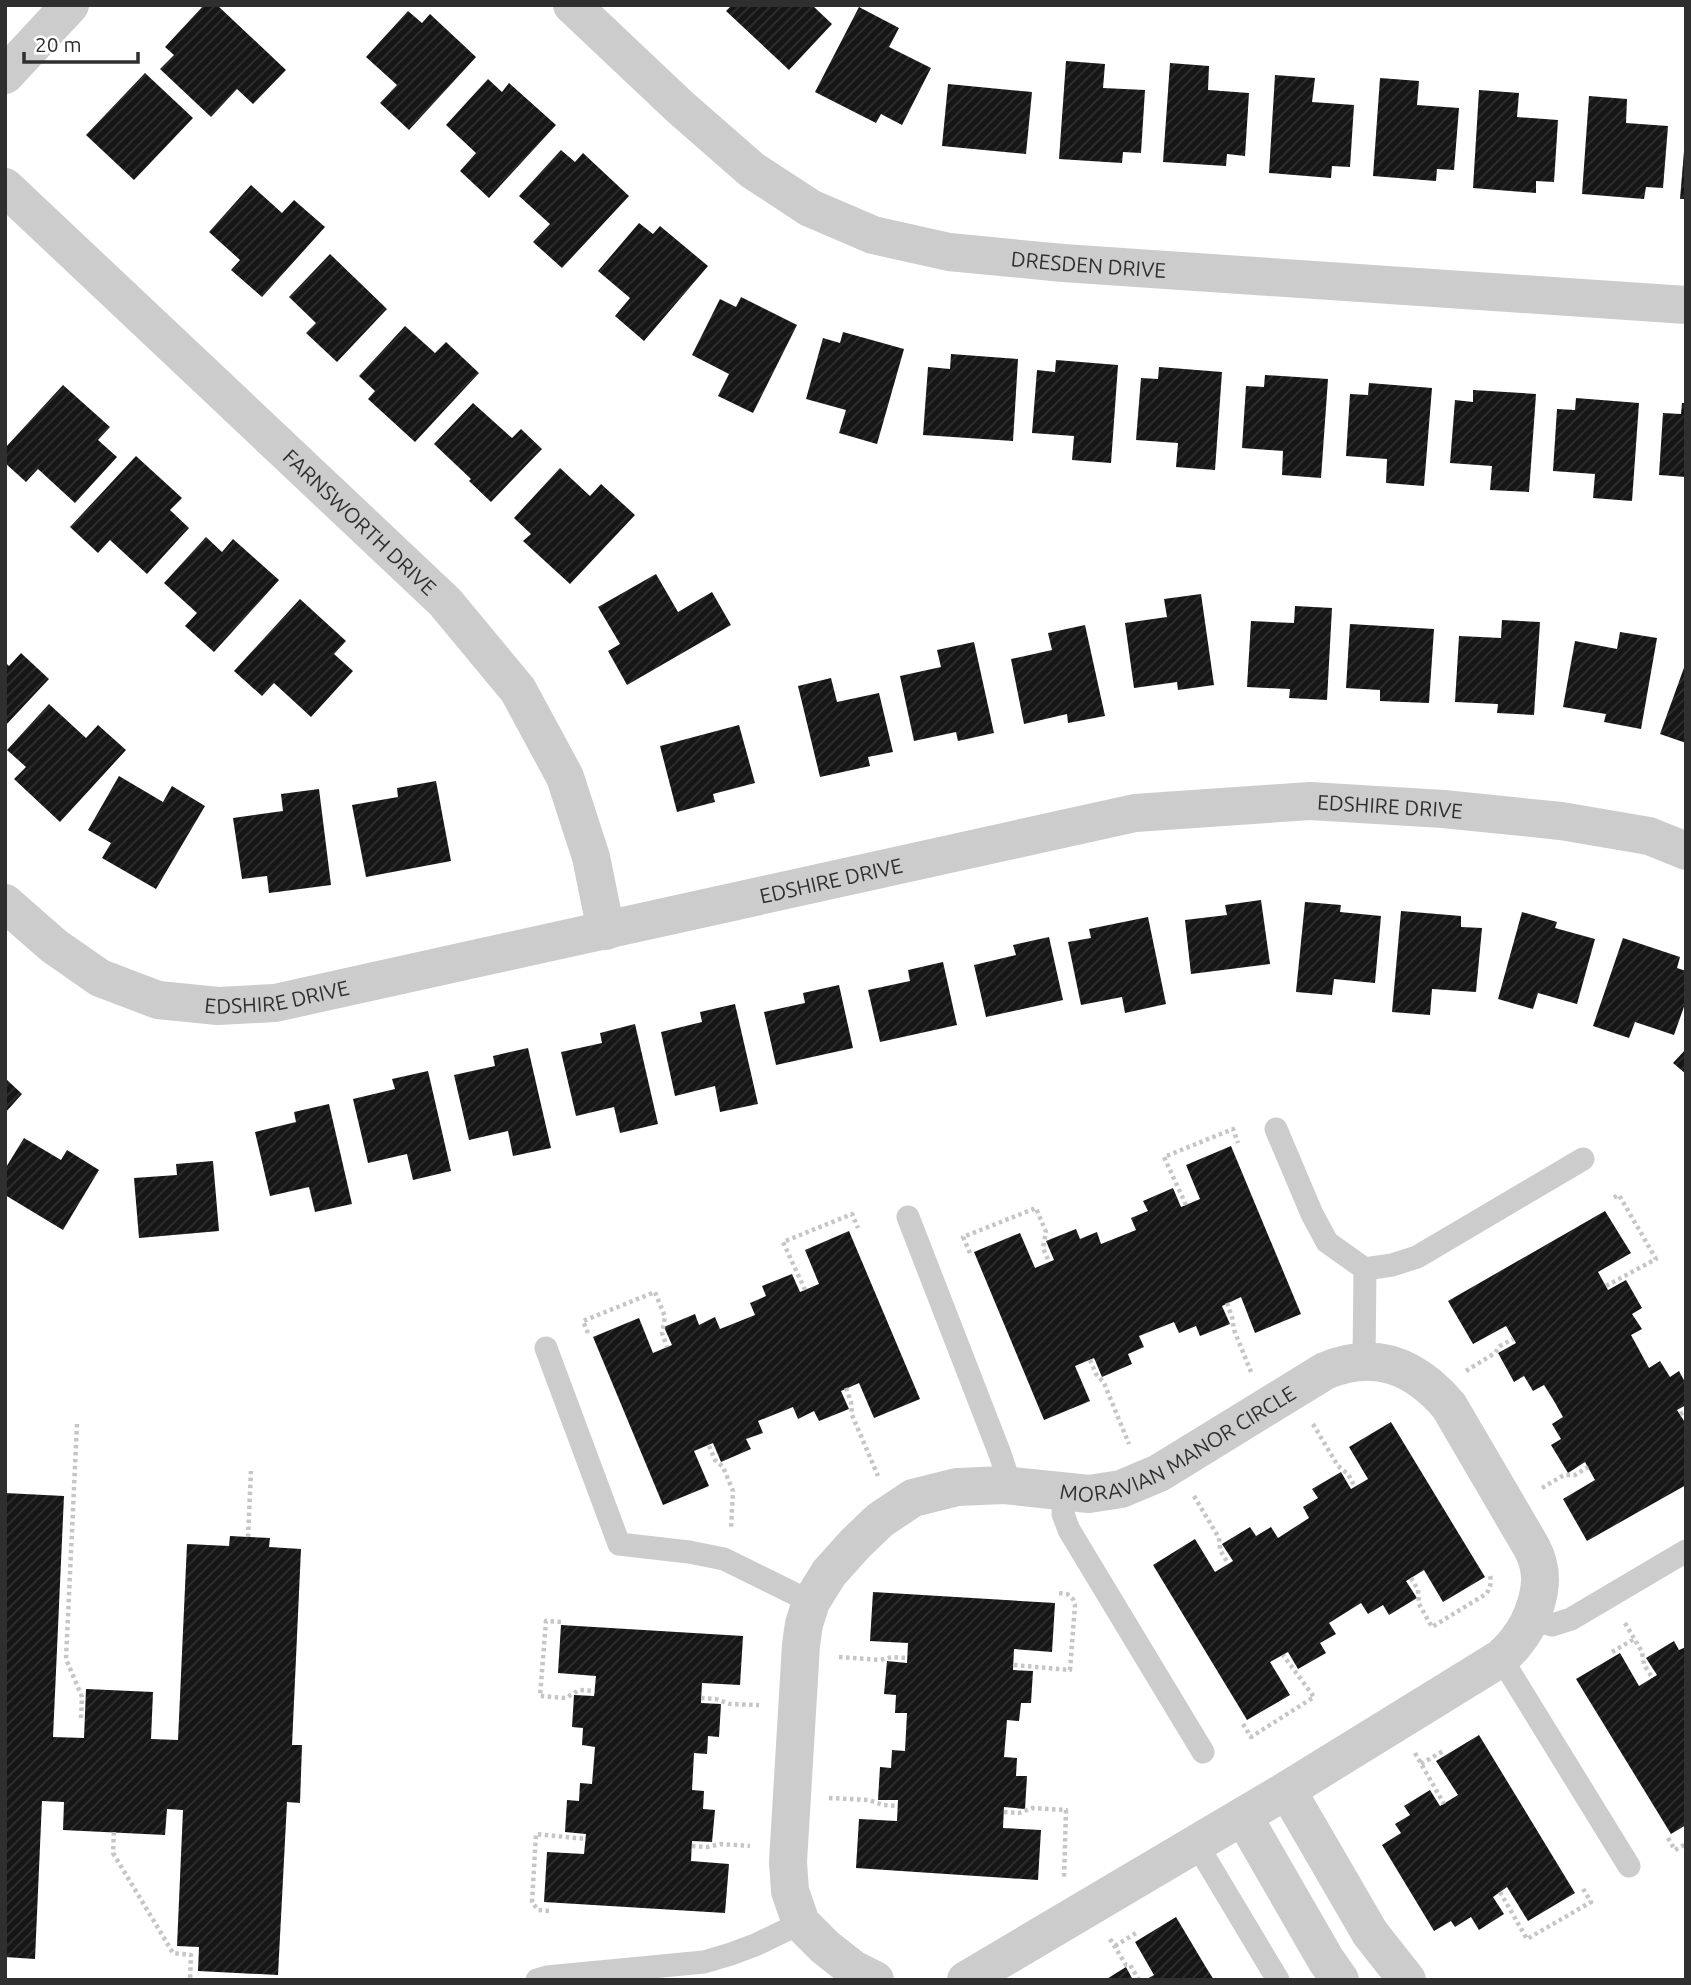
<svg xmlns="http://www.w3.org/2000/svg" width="1691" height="1985" font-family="Ubuntu,sans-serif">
  <defs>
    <pattern id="building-hatch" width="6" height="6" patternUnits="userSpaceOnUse" patternTransform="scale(1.75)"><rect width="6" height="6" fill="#161616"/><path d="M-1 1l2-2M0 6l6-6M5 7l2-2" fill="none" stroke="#303030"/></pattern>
  </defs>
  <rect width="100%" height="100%" fill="#fff"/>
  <path fill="url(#building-hatch)" d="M204 5H217L286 70 253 104 237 89 211 117 160 69 174 55 165 47Z
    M732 5H812L832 24 789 70 726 11Z
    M859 7 899 28 889 47 931 68 902 125 881 114 876 123 815 92Z
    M408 11 422 23 430 14 476 57 409 130 380 103 397 85 366 57Z
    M1066 61 1105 64 1103 88 1145 90 1141 153 1123 152 1122 163 1059 159Z
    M1170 63 1209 66 1208 90 1249 93 1245 156 1227 154 1226 166 1163 162Z
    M145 73 193 118 134 180 86 135Z
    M1275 75 1315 78 1312 102 1354 105 1350 167 1332 166 1331 178 1269 173Z
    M1380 78 1419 81 1417 105 1459 108 1454 170 1437 169 1436 181 1373 176Z
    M488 79 502 92 509 83 556 125 489 198 460 171 476 153 446 125Z
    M948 84 1032 92 1026 154 942 146Z
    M1479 90 1519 93 1517 117 1558 120 1554 182 1536 181V193L1473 188Z
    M1589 96 1627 99 1626 123 1668 126 1663 188 1646 187 1644 199 1582 194Z
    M561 150 575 162 583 153 629 196 562 268 533 242 550 224 519 196Z
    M1684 151H1686V199H1680Z
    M251 185 282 213 294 200 325 227 262 297 231 270 240 260 209 232Z
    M639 223 653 234 660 226 708 266 644 341 615 316 630 298 598 271Z
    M330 254 387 309 337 362 306 333 316 323 289 297Z
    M741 297 797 325 753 413 718 396 729 374 692 355 720 299 736 307Z
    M405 326 435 353 446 342 479 373 415 442 368 399 375 391 359 376Z
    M843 332 904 349 877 444 839 433 846 410 806 399 823 338 840 343Z
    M951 354 1018 359 1013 441 923 435 928 367 950 369Z
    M1056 360 1118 365 1111 463 1072 460 1074 436 1032 433 1037 370 1055 372Z
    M1159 367 1222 372 1215 470 1176 467 1178 443 1136 440 1141 378 1158 379Z
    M1265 375 1328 379 1321 478 1282 475 1283 451 1242 448 1246 386 1264 387Z
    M1369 383 1432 388 1424 486 1386 483 1387 459 1346 456 1350 394 1368 395Z
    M63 385 110 427 98 440 117 457 75 503 38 469 26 482 5 463V448Z
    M1473 390 1536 394 1529 492 1490 490 1492 466 1450 463 1455 400 1473 402Z
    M1576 398 1639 403 1632 501 1593 498 1595 474 1553 471 1557 409 1575 410Z
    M473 403 512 438 521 429 542 449 491 502 469 481 471 479 434 444Z
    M1682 403H1686V477L1659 475 1663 413 1681 414Z
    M136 456 182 498 170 510 189 528 147 574 110 540 98 553 70 527Z
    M560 468 590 496 601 484 635 515 570 584 523 541 531 534 514 518Z
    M206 537 222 552 233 539 279 580 214 652 185 626 197 613 164 583Z
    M656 574 678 612 712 592 731 625 627 685 608 651 620 644 598 607Z
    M1201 594 1214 685 1178 690 1177 682 1134 688 1125 623 1167 617 1164 599Z
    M300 599 346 641 334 654 353 671 311 717 274 683 262 696 234 671Z
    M1295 606 1332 608 1327 700 1289 698 1290 689 1247 687 1251 621 1294 623Z
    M1502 620 1540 622 1534 715 1497 713 1498 704 1455 702 1459 636 1501 638Z
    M1350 624 1434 629 1429 703 1380 701V690L1346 688Z
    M1085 625 1105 716 1068 723 1067 714 1024 724 1011 659 1052 650 1048 633Z
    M1620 632 1657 638 1641 729 1604 722 1606 714 1563 707 1575 641 1617 649Z
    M974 642 994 733 958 741 956 732 914 741 900 676 941 667 937 650Z
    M21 653 49 679 5 726V662L9 666Z
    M1685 665H1686V743L1660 734Z
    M831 678 837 702 879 693 893 752 868 757 870 766 820 777 798 686Z
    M49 704 86 738 98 725 126 750 60 822 14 779 26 767 7 750Z
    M739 725 755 783 713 794 715 802 677 812 660 746Z
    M119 776 163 802 172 786 205 806 156 889 102 858 111 843 88 830Z
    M436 781 451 861 366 877 352 805 398 797 397 788Z
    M319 789 331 885 269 893 267 876 242 879 233 818 283 811 281 794Z
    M1261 900 1270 964 1191 974 1185 920 1227 915 1225 905Z
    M1305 902 1341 905 1340 912 1381 916 1375 983 1334 979 1332 995 1296 992Z
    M1401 911 1461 916V927L1482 928 1476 992 1432 989 1430 1015 1392 1012Z
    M1522 912 1557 922 1555 928 1595 939 1577 1004 1538 993 1533 1009 1498 999Z
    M1148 917 1166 1004 1125 1013 1122 997 1081 1005 1068 942 1091 938 1089 929Z
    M1049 937 1063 1000 986 1017 974 965 1016 955 1013 945Z
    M1623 938 1680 957 1677 968 1686 971V1001L1674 1035 1635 1022 1629 1038 1593 1026Z
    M943 962 957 1025 880 1042 868 990 910 981 908 970Z
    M839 985 853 1048 776 1065 764 1012 805 1003 803 993Z
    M735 1004 758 1104 720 1112 715 1086 675 1096 661 1032 702 1022 700 1012Z
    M635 1024 658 1124 620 1133 614 1107 576 1116 561 1052 602 1043 600 1033Z
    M528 1048 551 1148 513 1156 508 1131 469 1140 454 1075 495 1066 493 1056Z
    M1686 1049V1074L1673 1063Z
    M428 1071 451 1171 413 1180 407 1154 368 1163 353 1099 395 1089 392 1079Z
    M5 1078 22 1094 5 1113Z
    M329 1104 352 1204 315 1212 309 1187 270 1196 255 1132 296 1122 294 1112Z
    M24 1138 61 1160 67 1150 99 1170 63 1230 5 1195V1169Z
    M1231 1146 1301 1314 1255 1333 1241 1297 1222 1306 1230 1324 1200 1336 1196 1326 1179 1333 1174 1322 1139 1336 1144 1347 1128 1354 1132 1364 1102 1377 1094 1358 1075 1366 1090 1401 1044 1420 974 1252 1020 1233 1035 1268 1054 1260 1046 1241 1076 1229 1080 1239 1097 1232 1101 1244 1136 1230 1131 1218 1148 1211 1143 1201 1173 1188 1181 1207 1200 1199 1186 1165Z
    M213 1161 219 1231 139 1238 134 1178 177 1175 176 1164Z
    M1605 1211 1631 1253 1598 1272 1608 1290 1626 1280 1642 1308 1632 1314 1642 1329 1631 1335 1649 1368 1660 1361 1670 1377 1679 1371 1686 1384V1405L1677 1410 1686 1424V1485L1587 1541 1563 1499 1595 1480 1585 1462 1568 1473 1551 1445 1561 1439 1552 1424 1563 1417 1554 1401 1544 1385 1533 1391 1524 1376 1514 1382 1498 1353 1516 1343 1506 1326 1473 1344 1448 1301Z
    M849 1231 920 1399 874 1418 859 1383 841 1391 849 1409 819 1421 814 1411 798 1419 793 1407 758 1421 763 1433 746 1439 751 1449 721 1462 713 1443 694 1451 709 1486 663 1505 593 1337 639 1318 653 1353 672 1345 664 1327 695 1314 699 1325 715 1317 720 1329 755 1315 750 1303 766 1296 762 1286 792 1274 800 1292 819 1284 805 1250Z
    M1391 1422 1485 1577 1443 1602 1424 1570 1406 1581 1417 1598 1389 1615 1383 1605 1368 1614 1361 1603 1329 1623 1336 1634 1320 1643 1326 1653 1298 1669 1288 1652 1270 1662 1290 1695 1247 1720 1153 1565 1195 1539 1215 1572 1233 1561 1222 1544 1250 1527 1256 1536 1271 1527 1278 1538 1309 1518 1303 1507 1318 1498 1312 1489 1341 1472 1351 1489 1368 1479 1349 1447Z
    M5 1493 64 1496 53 1737 84 1738 86 1689 153 1692 151 1739 178 1740 187 1544 229 1546 230 1536 248 1537 270 1538 269 1547 301 1549 292 1745H302L300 1803 287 1802 278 1975 198 1971 199 1947 177 1946 183 1810 167 1809 165 1835 63 1830 64 1802 42 1801 35 1959 5 1957Z
    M873 1592 1055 1603 1052 1652 1014 1649 1013 1670 1033 1671 1031 1703H1021L1019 1721 1007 1720 1004 1757 1017 1758 1016 1776H1027L1025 1809 1004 1807 1003 1828 1041 1830 1038 1880 856 1868 859 1819 897 1821 898 1800H878L880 1767 891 1768 892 1750 905 1751 907 1713H895L896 1695 884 1694 887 1661 907 1663 908 1643 870 1641Z
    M561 1625 743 1636 740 1685 702 1683 701 1703 721 1704 719 1737 708 1736 707 1754 694 1753 692 1790 704 1791 703 1809 715 1810 712 1842 692 1841 691 1861 729 1864 725 1913 544 1902 547 1852 584 1854 586 1834 565 1832 567 1800 579 1801 580 1783 592 1784 595 1747 582 1745 583 1728 572 1727 574 1695 594 1696 596 1676 558 1673Z
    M1674 1641 1679 1650 1686 1647V1825L1671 1834 1576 1679 1620 1653 1639 1686 1657 1675 1646 1658Z
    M1479 1735 1575 1893 1528 1921 1507 1887 1493 1897 1504 1914 1479 1930 1471 1917 1455 1927 1451 1921 1434 1931 1382 1845 1401 1833 1395 1824 1410 1815 1404 1806 1430 1790 1440 1806 1458 1795 1436 1761Z
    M1176 1917 1207 1969 1214 1980H1145L1154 1975 1135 1942Z
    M1126 1967 1133 1980H1105Z"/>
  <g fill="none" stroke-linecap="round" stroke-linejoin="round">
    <path stroke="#c6c6c6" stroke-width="4.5" stroke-dasharray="3.5 3.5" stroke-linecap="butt" d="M1186 1205 1164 1157 1233 1129 1238 1143
      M970 1253 963 1237 1036 1208 1046 1232 1043 1248 1049 1262
      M1606 1286 1656 1259 1619 1195 1611 1199
      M805 1290 783 1242 852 1214 858 1228
      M1227 1303 1232 1317 1234 1330 1251 1372
      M588 1333 583 1321 655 1292 665 1317 662 1333 667 1347
      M1090 1360 1096 1374 1104 1383 1129 1444
      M1466 1371 1495 1353 1500 1346 1513 1339
      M846 1388 851 1402 852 1415 878 1476
      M1680 1414 1686 1411
      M77 1424 66 1659 82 1697 81 1718
      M1313 1424 1338 1466 1348 1474 1355 1487
      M709 1446 715 1460 723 1467 733 1491 731 1529
      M1542 1488 1564 1475H1575L1588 1467
      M1194 1496 1219 1538 1220 1550 1228 1563
      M248 1537 251 1471
      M1411 1578 1418 1590 1419 1604 1432 1627 1486 1594C1491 1588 1492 1579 1489 1573
      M561 1622 546 1621 540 1696 566 1698 579 1690 595 1691
      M1625 1623 1642 1652 1644 1665 1652 1677
      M1612 1652 1634 1639
      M839 1657 880 1660 892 1657 907 1658
      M1014 1665 1070 1670 1075 1605 1073 1599 1067 1594 1059 1593
      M701 1698 716 1699 730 1704 759 1705
      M1243 1724 1251 1737 1314 1697 1283 1655
      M1415 1753 1444 1804
      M1421 1764 1443 1751
      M829 1798 869 1800 883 1805 898 1806
      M1004 1812 1019 1813 1032 1808 1066 1810 1064 1879
      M114 1832 113 1853 173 1953 191 1955 190 1980
      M1668 1838 1675 1850 1686 1844
      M692 1846 707 1847 721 1844 750 1846
      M1500 1892 1527 1939 1591 1902 1582 1887
      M549 1911 538 1910 532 1902 536 1834 586 1839
      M1110 1939 1126 1965H1130L1139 1980
      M1115 1946 1136 1933"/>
    <path stroke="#ccc" stroke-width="23" d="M1276 1129 1312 1214 1327 1242 1365 1269 1364 1361
      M908 1217 1000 1454 1005 1469 1004 1485
      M1365 1269 1392 1265 1417 1257 1583 1159
      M546 1348 619 1544 689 1552 724 1559 811 1602
      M1064 1492 1063 1514 1069 1530 1203 1752
      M1530 1619 1552 1625 1571 1619 1686 1551
      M1501 1658 1629 1866
      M1196 1843 1278 1980
      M537 1980 547 1977 704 1962 731 1954 755 1945 801 1923"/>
    <g stroke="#ccc" stroke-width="38">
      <path id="s1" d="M572 5 680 107 752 170 810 208 873 235 949 252 1063 263 1686 305"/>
      <path d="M5 75 70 5"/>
      <path id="s2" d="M5 187 445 602 518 690 565 777 591 857 606 931"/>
      <path id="s3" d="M5 903 54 946 100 978 158 1000 218 1006 275 1003 1135 813 1310 801 1443 809 1561 821 1649 836 1686 851"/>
      <path d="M1287 1790 1370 1933 1407 1980"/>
      <path d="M1243 1816 1326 1960 1340 1980"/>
      <path id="s4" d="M875 1980 853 1969 825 1947 801 1923 790 1891 788 1862 801 1645 804 1624 811 1602 829 1573 855 1544 880 1520 913 1498 957 1487 1004 1485 1089 1494 1121 1489 1159 1473 1325 1371C1375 1350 1415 1366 1449 1406L1532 1548C1534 1553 1537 1558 1538 1564 1545 1588 1532 1623 1516 1642 1512 1648 1506 1653 1501 1658L1287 1790 966 1980"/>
    </g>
  </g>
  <g text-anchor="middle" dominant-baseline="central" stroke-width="7" stroke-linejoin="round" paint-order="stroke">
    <g font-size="21" fill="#2f2f2f" stroke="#fff">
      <text stroke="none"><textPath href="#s1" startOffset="600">DRESDEN DRIVE</textPath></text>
      <text stroke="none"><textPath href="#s2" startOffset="488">FARNSWORTH DRIVE</textPath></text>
      <text stroke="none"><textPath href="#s3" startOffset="1437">EDSHIRE DRIVE</textPath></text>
      <text stroke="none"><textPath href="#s3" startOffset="870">EDSHIRE DRIVE</textPath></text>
      <text stroke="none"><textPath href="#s3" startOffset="303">EDSHIRE DRIVE</textPath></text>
      <text stroke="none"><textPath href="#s4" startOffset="845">MORAVIAN MANOR CIRCLE</textPath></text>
    </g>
  </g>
  <rect width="1691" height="1985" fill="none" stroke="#2f2f2f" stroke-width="14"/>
  <path d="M24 52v10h114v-10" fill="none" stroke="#2f2f2f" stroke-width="3.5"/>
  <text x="35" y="52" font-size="21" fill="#2f2f2f" stroke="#ffffff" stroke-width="5" paint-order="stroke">20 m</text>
</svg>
